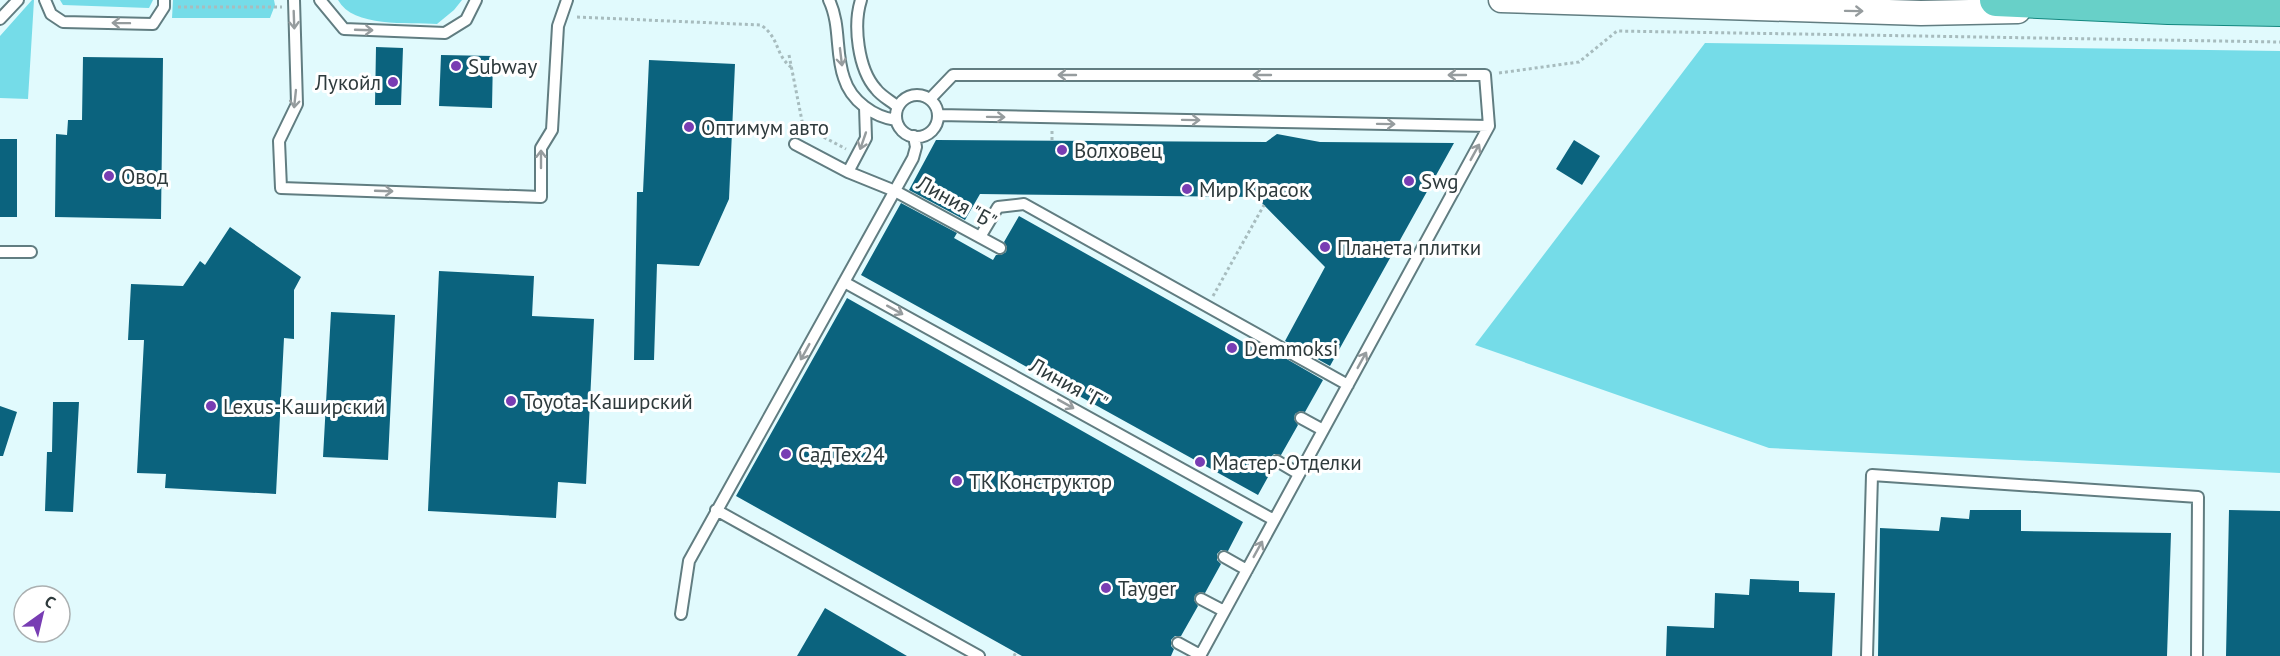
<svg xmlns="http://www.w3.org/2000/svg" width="2280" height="656" font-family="'PT Sans',sans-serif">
  <rect width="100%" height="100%" fill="#e1fafd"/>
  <path fill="#75dce8" d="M32 0H34L28 99 0 98V36Z
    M60 0H153L149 8 63 5Z
    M173 0H274L275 5 270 18H172Z
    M338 0H462L454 10 437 24C408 22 353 28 338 0Z
    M1705 43 2280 51V473L1769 448 1475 345Z"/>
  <path fill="#0b637e" d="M376 47 403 48 401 105H375Z
    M441 55 493 56 492 108 439 106Z
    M83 57 163 58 161 219 55 217 56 134 67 135 68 120H82Z
    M649 60 735 64 729 199 699 266 657 264 654 360H634L637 192H643Z
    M1277 134 1320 142 1454 143 1330 366 1285 341 1325 267 1256 197 980 194 965 220 909 190 936 140 1266 142Z
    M0 139H17V217H0Z
    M1574 140 1600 156 1582 185 1556 169Z
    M901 203 957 233 954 238 993 260 996 255H1001L1006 252 1007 247 1004 242 1019 216 1275 360 1278 354 1323 380 1305 412 1300 411 1295 414 1294 419 1298 425 1281 455 1274 454 1270 458V464L1273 468 1258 495 861 275Z
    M230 227 301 277 294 290V339L284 338 276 494 165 488 166 474 137 473 144 340H128L131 284 183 286 200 261 205 265Z
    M439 271 534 276 532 316 594 319 586 484 558 482 556 518 428 511Z
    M847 298 1243 522 1228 551 1221 550 1217 554V560L1221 564 1205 593 1200 592 1195 595 1194 600 1198 606 1181 636H1175L1171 640V646L1174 649 1171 656H1022L736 496Z
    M331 312 395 315 388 460 323 457Z
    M53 402H79L73 512 45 511 47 452H52Z
    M0 406 17 412 3 456H0Z
    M1970 510H2021V531L2171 533 2167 656H1878L1880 528 1939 531 1941 517 1969 519Z
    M2229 510 2280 511V656H2226Z
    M1750 579 1799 581V592L1835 593 1832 656H1666L1667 626 1714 628 1715 593 1749 595Z
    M825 608 907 656H797Z"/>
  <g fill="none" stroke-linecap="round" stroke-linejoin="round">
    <g stroke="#617d81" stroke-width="14">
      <path id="service" d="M45 0 51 14 63 22 153 24 164 7V0
        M294 0 297 104 279 141 281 188 541 197V148L552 130 558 26 567 0
        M320 0 344 29 445 33 466 20 476 0
        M829 0C841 25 835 53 844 78 851 101 874 117 896 120
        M861 0C853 25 858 69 876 89 881 96 891 101 898 107
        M0 19 18 0
        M896 116a21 21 0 1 1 42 0a21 21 0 1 1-42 0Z
        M930 99 953 75H1485L1489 126 1200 656
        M938 115 1489 126
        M795 144 848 172 895 191 1000 248
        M848 172 866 138 865 107
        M980 237 998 207 1024 204 1348 385
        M0 252H31
        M844 282 1274 520
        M1301 418 1323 430
        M1277 461 1299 474
        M716 510 979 656
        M1224 557 1247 570
        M1201 599 1224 611
        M681 614 689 561 913 158 916 147 914 136
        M1178 643 1200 655
        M1867 656 1872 475 2198 497 2197 656"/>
    </g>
    <g stroke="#617d81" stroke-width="27">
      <path id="tertiary" d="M1501 0 1921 13 2018 11"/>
    </g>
    <g stroke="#13877f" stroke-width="34">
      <path id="primary" d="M1996 0 2168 8 2280 10"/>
    </g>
    <path stroke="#a7bcbe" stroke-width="3" stroke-dasharray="3 3" stroke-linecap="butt" d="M178 7H282
      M577 17 761 25C780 38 775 55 791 67
      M789 55 803 126 846 149
      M1499 73 1579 62 1617 31 2280 42
      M1052 131V141
      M1213 296 1264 205
      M1014 656 1016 652"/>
    <use href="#service" stroke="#fff" stroke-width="10"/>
    <use href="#tertiary" stroke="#fff" stroke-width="24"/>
    <use href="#primary" stroke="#68d0c8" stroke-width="32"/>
  </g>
  <defs><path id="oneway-shaft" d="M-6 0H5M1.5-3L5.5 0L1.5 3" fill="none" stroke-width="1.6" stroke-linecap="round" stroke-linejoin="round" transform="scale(1.5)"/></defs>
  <g stroke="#969c9e">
    <use href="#oneway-shaft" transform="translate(1854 11) rotate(1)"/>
    <use href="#oneway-shaft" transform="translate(294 20) rotate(88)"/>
    <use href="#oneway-shaft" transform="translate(121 23) rotate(-179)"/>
    <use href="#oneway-shaft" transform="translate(364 30) rotate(2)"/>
    <use href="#oneway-shaft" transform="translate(841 57) rotate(83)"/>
    <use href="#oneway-shaft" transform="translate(1067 75) rotate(180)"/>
    <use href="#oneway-shaft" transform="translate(1262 75) rotate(180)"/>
    <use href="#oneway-shaft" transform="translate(1457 75) rotate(180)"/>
    <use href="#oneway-shaft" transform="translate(295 99) rotate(96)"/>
    <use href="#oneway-shaft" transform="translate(996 117) rotate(1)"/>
    <use href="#oneway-shaft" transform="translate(1191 120) rotate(1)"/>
    <use href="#oneway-shaft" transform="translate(1386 124) rotate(1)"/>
    <use href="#oneway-shaft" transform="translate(863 141) rotate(109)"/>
    <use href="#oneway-shaft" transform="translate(1475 152) rotate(-61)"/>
    <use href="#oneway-shaft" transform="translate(541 159) rotate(-90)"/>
    <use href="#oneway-shaft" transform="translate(384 191) rotate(2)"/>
    <use href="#oneway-shaft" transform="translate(895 310) rotate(29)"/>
    <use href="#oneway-shaft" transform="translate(805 352) rotate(119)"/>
    <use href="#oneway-shaft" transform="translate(1362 360) rotate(-61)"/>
    <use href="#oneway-shaft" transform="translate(1066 404) rotate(29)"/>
    <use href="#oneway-shaft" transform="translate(1258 549) rotate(-61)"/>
  </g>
  <g fill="#783db3" stroke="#fff" stroke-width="2">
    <circle cx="456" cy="66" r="6"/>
    <circle cx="393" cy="82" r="6"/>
    <circle cx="689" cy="127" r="6"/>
    <circle cx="1062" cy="150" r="6"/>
    <circle cx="109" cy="176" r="6"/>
    <circle cx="1409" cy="181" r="6"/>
    <circle cx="1187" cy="189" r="6"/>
    <circle cx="1325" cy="247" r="6"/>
    <circle cx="1232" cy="348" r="6"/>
    <circle cx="511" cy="401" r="6"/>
    <circle cx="211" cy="406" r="6"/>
    <circle cx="786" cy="454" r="6"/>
    <circle cx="1200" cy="462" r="6"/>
    <circle cx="957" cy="481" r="6"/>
    <circle cx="1106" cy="588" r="6"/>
  </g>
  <g text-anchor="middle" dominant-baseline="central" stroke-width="6" stroke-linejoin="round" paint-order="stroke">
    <g font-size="21" fill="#2e3a3c" stroke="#fff" text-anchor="start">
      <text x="468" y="66">Subway</text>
      <text x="381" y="82" text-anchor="end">Лукойл</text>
      <text x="701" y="127">Оптимум авто</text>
      <text x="1074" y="150">Волховец</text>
      <text x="121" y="176">Овод</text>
      <text x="1421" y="181">Swg</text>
      <text x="1199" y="189">Мир Красок</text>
      <text x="1337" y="247">Планета плитки</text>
      <text x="1244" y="348">Demmoksi</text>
      <text x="523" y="401">Toyota-Каширский</text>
      <text x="223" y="406">Lexus-Каширский</text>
      <text x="798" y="454">СадТех24</text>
      <text x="1212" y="462">Мастер-Отделки</text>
      <text x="969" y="481">ТК Конструктор</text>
      <text x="1118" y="588">Tayger</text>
    </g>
    <g font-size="21" fill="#2e3a3c" stroke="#fff">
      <text transform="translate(957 202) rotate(29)">Линия "Б"</text>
      <text transform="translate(1069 384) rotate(29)">Линия "Г"</text>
    </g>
  </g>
  <g transform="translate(42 614) rotate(34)"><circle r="28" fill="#ffffff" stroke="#abb0b1" stroke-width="1.5"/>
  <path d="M0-4.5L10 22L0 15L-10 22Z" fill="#783db3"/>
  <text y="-9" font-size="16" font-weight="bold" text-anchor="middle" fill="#2e3a3c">С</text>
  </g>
</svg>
